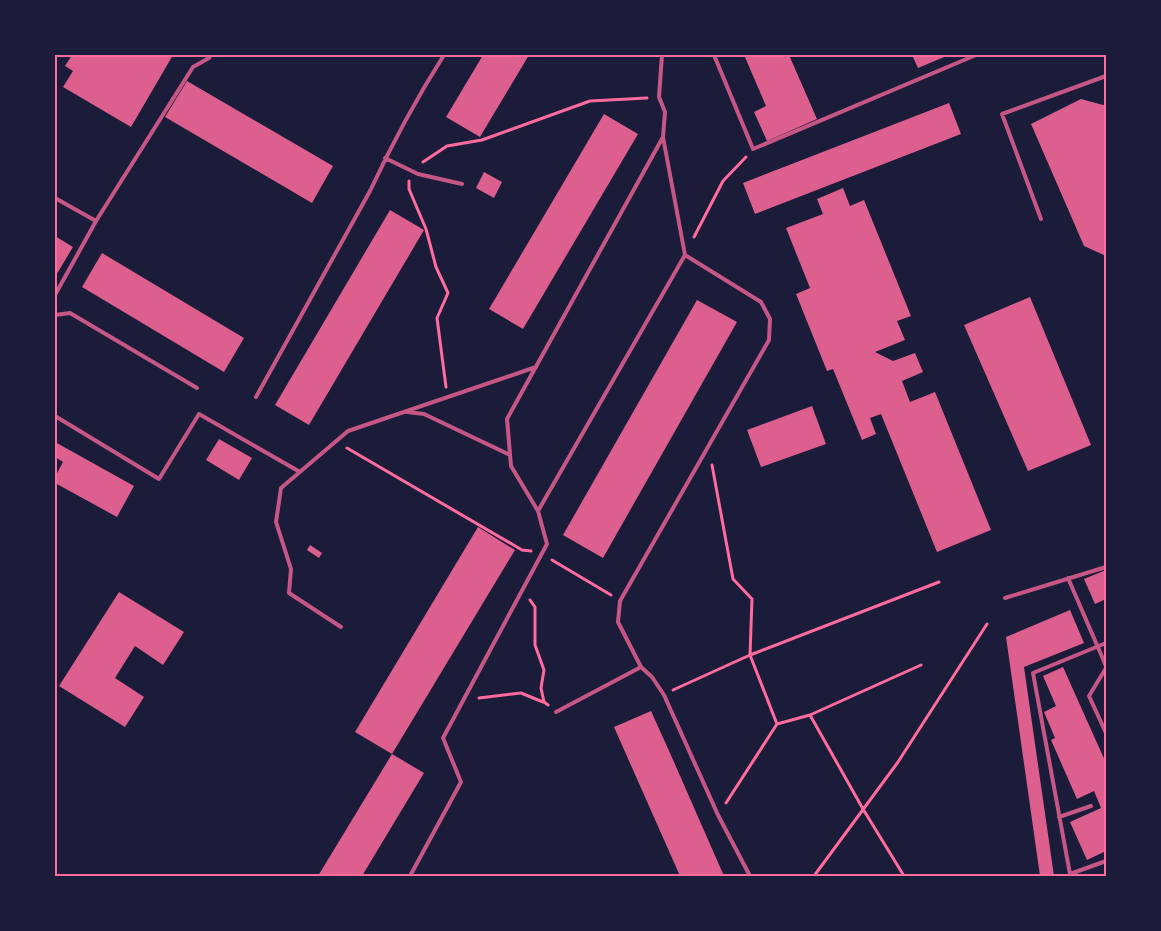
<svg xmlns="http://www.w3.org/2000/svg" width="1161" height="931" font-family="'Source Sans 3',sans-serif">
  <rect width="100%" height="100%" fill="#1b1b3a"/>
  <path fill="#dd5f8e" d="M72 55 81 57 82 55H173L131 127 63 87 73 71 65 66Z
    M483 55H529L480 137 446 117Z
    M744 55H789L817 119 767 141 754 112 766 106Z
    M912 55H949L918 68Z
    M187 81 333 166 312 203 165 117Z
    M1081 99 1103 105 1106 104V256L1084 246 1031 124Z
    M949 103 961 134 755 214 743 183Z
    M604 114 638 134 523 329 489 309Z
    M484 172 502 182 494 198 476 188Z
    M843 188 850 206 864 200 911 316 897 321 905 340 875 352 893 361 915 353 923 372 902 381 910 402 935 392 991 530 937 552 881 414 870 418 876 434 862 440 833 369 827 371 796 294 810 288 786 228 823 214 817 199Z
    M390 210 424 230 309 425 275 405Z
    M55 236 73 247 55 277Z
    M102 253 244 338 224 372 82 287Z
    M1030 297 1091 445 1028 471 964 325Z
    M697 300 737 322 603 558 563 535Z
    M812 406 826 444 761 467 747 430Z
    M219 439 252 458 239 480 206 460Z
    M55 442 134 486 117 517 55 483V477L63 462 55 457Z
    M478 527 515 550 392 754 355 732Z
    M310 545 322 553 319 558 307 550Z
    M1106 570V599L1095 604 1084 579Z
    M119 592 184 632 163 665 135 646 115 678 144 697 125 727 59 686Z
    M1070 610 1084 643 1024 667 1054 876H1040L1006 637Z
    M1063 667 1106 763V851L1087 860 1070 822 1101 808 1094 791 1077 799 1051 740 1055 738 1044 712 1056 706 1043 676Z
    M651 711 670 753 724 876H680L614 727Z
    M392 754 424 773 362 876H318Z"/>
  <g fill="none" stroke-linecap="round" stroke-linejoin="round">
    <path stroke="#ff6b9d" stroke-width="3" d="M423 162 447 146 482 140 590 101 647 98
      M409 181V189L426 229 436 267 448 293 437 318 446 387
      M694 237 723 181 746 157
      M347 448 522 550 531 551
      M712 465 733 579 752 599 750 655 777 724
      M552 560 611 595
      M530 600 535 607V645L544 670 541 688 544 702 548 705
      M673 690 750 655 939 582
      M479 698 521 693 543 702
      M810 715 863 809 904 876
      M726 803 777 724 810 715 921 665
      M814 876 898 762 987 624"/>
    <path stroke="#c65784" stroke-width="4" d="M662 55 659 97 665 112 663 137 685 255
      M714 55 753 149 976 55
      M385 158 418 174 462 184
      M55 198 96 221 193 67 209 58 211 55
      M1041 219 1002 114 1106 76
      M55 295 96 221
      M55 315 70 313 197 388
      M256 397 370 191C392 144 416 99 444 55
      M407 412 424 414 510 455
      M55 416 159 479 199 414 300 472
      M538 511 511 466 507 419 663 137
      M1068 578 1106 666
      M1005 598 1106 567
      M341 627 289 593 291 569 276 522 281 488 348 431 536 367
      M1106 643 1033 673 1070 874 1106 861
      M1106 668 1089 696 1106 733
      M556 712 641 667 652 677 664 695 718 815 750 876
      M1059 817 1091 806
      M410 876 461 782 443 738 547 544 538 511 685 255 761 302 770 319 769 340 620 601 618 622 641 667"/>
  </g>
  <rect width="1161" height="931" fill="none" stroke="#1b1b3a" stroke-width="112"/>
  <rect x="56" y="56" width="1049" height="819" fill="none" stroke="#ff6b9d" stroke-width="2"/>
</svg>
